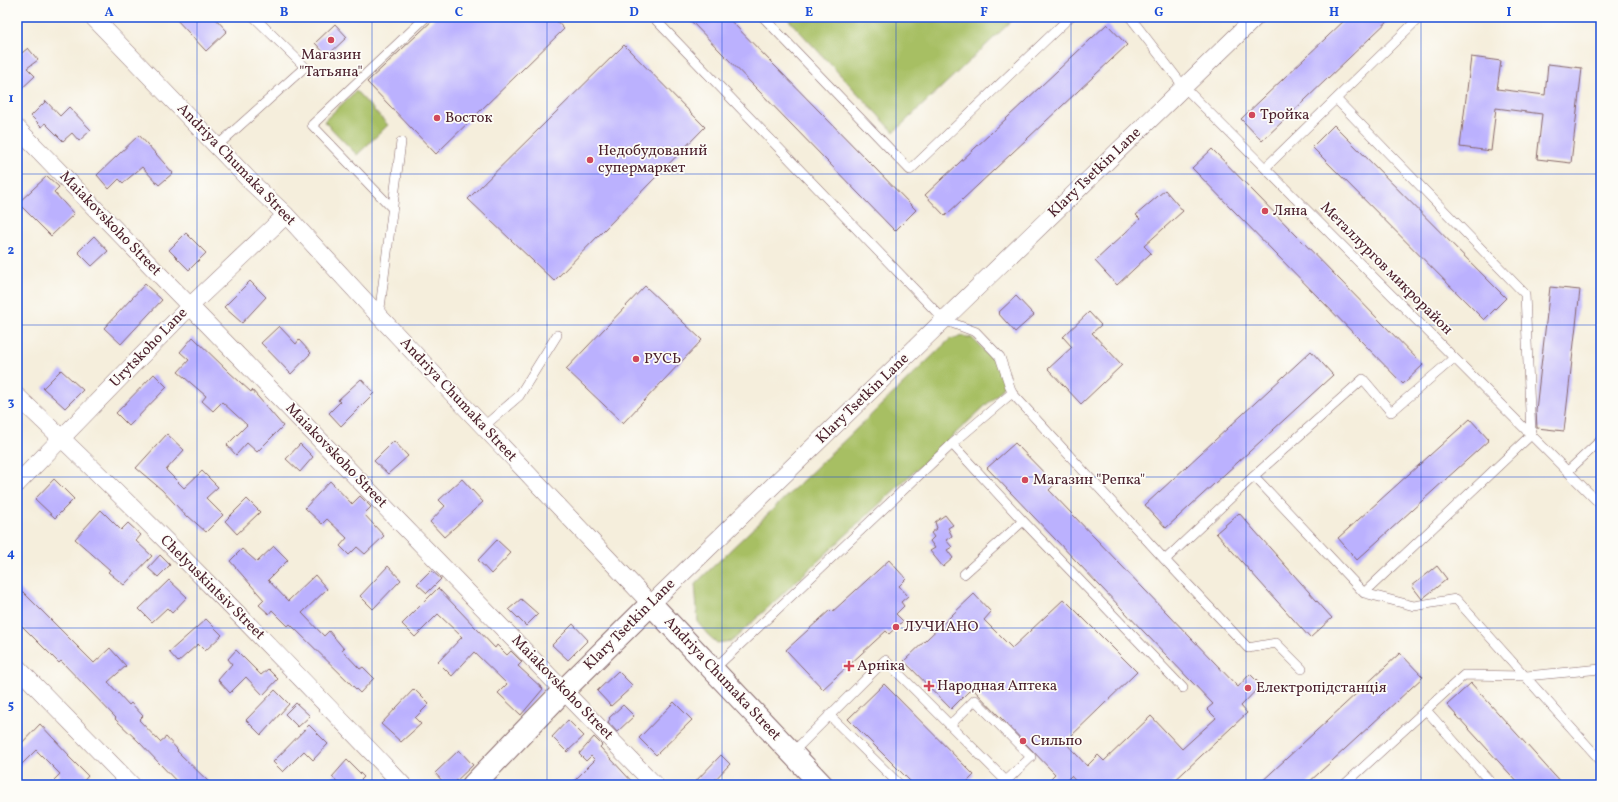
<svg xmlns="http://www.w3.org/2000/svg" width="1618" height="802" font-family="Vollkorn,serif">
  <rect width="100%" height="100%" fill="#fdfcf7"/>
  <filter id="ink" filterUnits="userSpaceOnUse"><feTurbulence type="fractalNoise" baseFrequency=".025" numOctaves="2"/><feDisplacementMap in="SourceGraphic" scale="8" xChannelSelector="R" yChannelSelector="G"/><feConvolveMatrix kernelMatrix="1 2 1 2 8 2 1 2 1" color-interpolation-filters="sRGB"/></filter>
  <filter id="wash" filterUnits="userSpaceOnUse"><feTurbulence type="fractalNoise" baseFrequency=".012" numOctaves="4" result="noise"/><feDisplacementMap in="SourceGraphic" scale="16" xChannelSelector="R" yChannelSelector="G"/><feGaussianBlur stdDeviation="0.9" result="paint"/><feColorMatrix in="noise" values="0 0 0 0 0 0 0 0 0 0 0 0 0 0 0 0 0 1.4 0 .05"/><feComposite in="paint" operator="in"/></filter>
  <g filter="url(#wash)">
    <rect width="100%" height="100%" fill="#f5eedc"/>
    <path fill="#a7bf64" stroke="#786f48" d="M786 17H1016L894 132Z
      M356 91 388 125 357 155 324 121Z
      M963 336 972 338 1001 367 1005 382 1000 392 732 641 717 643 708 635 698 623 695 584 950 339Z"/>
    <g id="blocks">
      <path fill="#bbb1fe" d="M174 17H214L227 31 206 51Z
        M436 17H553L564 29 436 154 367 82Z
        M687 17H727L916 210 895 231Z
        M1348 17H1392L1262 141 1241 119Z
        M335 24 347 37 327 56 315 43Z
        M1107 24 1127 45 945 216 925 195Z
        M624 45 705 127 554 281 468 199Z
        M28 48 38 60 27 68 35 76 17 93V57Z
        M1471 57 1501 61 1497 89 1545 95 1548 64 1582 68 1571 163 1537 159 1542 114 1496 108 1491 151 1460 147Z
        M46 101 60 116 69 107 91 130 79 141 72 133 63 141 45 123 42 127 31 116Z
        M1334 125 1506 298 1484 320 1312 147Z
        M139 135 173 173 159 185 142 167 123 183 119 179 109 189 97 175Z
        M1212 149 1423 365 1403 384 1192 168Z
        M47 176 59 187 54 192 74 214 51 236 18 203Z
        M1165 190 1183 211 1144 246 1151 253 1117 285 1095 261 1140 219 1136 215Z
        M186 233 206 253 189 270 169 250Z
        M94 236 108 251 92 266 78 252Z
        M250 281 266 297 242 323 224 307Z
        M145 284 162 300 121 344 104 328Z
        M645 286 702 340 623 423 566 369Z
        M1550 287 1580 290 1564 431 1537 428 1536 410Z
        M1016 296 1034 315 1015 332 998 313Z
        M1089 312 1101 325 1092 333 1122 365 1081 404 1048 369 1072 347 1063 337Z
        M279 326 296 344 299 340 311 353 291 374 261 343Z
        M193 337 229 372 251 392 252 390 283 426 257 452 247 443 236 455 227 445 247 425 222 402 213 411 202 401 206 396 178 372 189 360 180 352Z
        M1311 351 1333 375 1166 528 1145 505Z
        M61 370 83 390 65 408 43 388Z
        M154 374 167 387 129 426 116 413Z
        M361 379 374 393 341 426 329 413 340 402 338 400Z
        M1470 419 1489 440 1357 560 1338 538Z
        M167 434 184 450 166 470 184 488 202 471 218 487 206 498 223 515 206 532 188 516 187 517 162 490 136 468Z
        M394 441 408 456 388 474 374 461Z
        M1015 443 1055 484 1049 490 1238 687 1250 674 1261 685 1241 706 1247 713 1170 785H1079L1071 776 1062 785H1058L1051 778 1055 774 972 688 951 709 904 661 974 594 991 612 984 620 1012 648 1064 599 1137 672 1065 742 1087 766 1098 755 1104 761 1151 716 1182 749 1216 718 1207 709 1213 704 987 468Z
        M300 444 313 457 300 472 286 459Z
        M54 479 74 499 55 518 35 499Z
        M462 479 483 502 444 537 430 522 445 506 439 500Z
        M330 481 352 504 360 496 371 507 364 514 384 536 365 554 357 547 349 555 340 546 347 538 327 519 322 524 305 508Z
        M247 499 260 512 237 534 225 521Z
        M101 510 121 530 128 523 141 535 136 541 152 556 124 585 108 572 110 570 75 539Z
        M1239 513 1332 618 1310 638 1216 533Z
        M945 515 953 525 948 528 952 536 946 540 952 547 947 550 953 558 943 567 930 551 935 548 930 541 934 537 931 533 937 528 935 522Z
        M497 540 511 553 491 574 478 560Z
        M274 546 288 560 268 580 288 601 315 575 327 589 302 613 324 636 329 631 344 649 342 650 360 669 363 667 374 678 360 693 290 624 288 626 272 610 269 614 259 605 264 600 230 561 242 549 257 562Z
        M160 555 170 565 158 577 148 568Z
        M889 560 906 579 899 586 908 596 901 602 904 606 896 614 903 621 889 634 886 631 823 689 786 650 830 610 832 612Z
        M388 566 401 580 373 609 360 596Z
        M1437 566 1447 579 1422 599 1412 586Z
        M431 570 441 579 427 593 417 584Z
        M169 580 187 597 172 613 167 608 152 622 139 609Z
        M17 586 94 663 110 648 126 666 108 682 129 705 131 703 143 716 139 720 160 742 166 737 178 750 177 751 212 785H180L139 742 115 719 116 718 61 661 59 663 17 621Z
        M438 588 495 648 497 645 507 655 511 651 522 662 518 666 543 689 521 715 498 693 507 684 474 652 452 676 438 662 462 637 438 614 415 637 402 624Z
        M521 599 538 614 526 626 509 609Z
        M206 619 222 635 205 651 198 644 178 662 169 652Z
        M573 624 588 640 568 660 552 645Z
        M236 650 261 675 268 669 278 679 263 695 246 677 230 693 218 680 232 664 228 659Z
        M1400 653 1423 677 1306 785H1258Z
        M618 671 633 686 611 706 597 691Z
        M1471 683 1563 785H1520L1447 705Z
        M884 684 974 775 964 785H914L848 719Z
        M414 689 429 704 415 718 421 724 401 742 381 724Z
        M275 690 289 704 261 735 246 720Z
        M674 702 692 720 656 755 639 738Z
        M296 703 310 716 298 727 285 714Z
        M623 705 634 716 617 732 608 722 610 719 609 718Z
        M568 720 584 736 567 752 552 737Z
        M40 724 69 755 68 756 88 776 80 785H49L60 774 36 750 17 769V748Z
        M309 725 328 744 313 760 304 751 283 772 273 762Z
        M594 737 602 745 600 747 635 785H570L595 760 591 756 586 761 579 754Z
        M459 750 473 765 452 785H446L435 773Z
        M721 755 730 764 710 785H692Z
        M347 760 364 777 356 785H341L332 777Z"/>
    </g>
  </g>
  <g filter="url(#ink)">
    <use href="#blocks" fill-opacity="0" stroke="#866769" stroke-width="1"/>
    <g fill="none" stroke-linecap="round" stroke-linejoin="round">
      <g stroke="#866769" stroke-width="10">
        <path id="lane" d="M653 17 944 320 976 332 1000 357 1012 393 1165 560 1254 476 1363 379 1391 412 1454 358
          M763 17 910 170 1070 17
          M1130 17 1184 87 1601 505
          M1336 99 1525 294 1531 435 1364 593
          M217 146 305 67 254 17
          M1265 168 1420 17
          M392 208 312 125 426 17
          M379 316 401 142
          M483 427 519 396 557 335
          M952 444 1023 521 1183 688
          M1568 471 1601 440
          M1254 476 1364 593 1414 606 1456 599 1601 761
          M1165 560 1248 648 1276 643 1302 669
          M964 574 1023 521
          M713 670 952 444 1012 393
          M1426 710 1493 785
          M829 715 900 785
          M792 753 885 660 950 725 975 700 1031 757 1006 781 950 725
          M1344 785 1464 675 1526 676 1601 669"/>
      </g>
      <g stroke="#866769" stroke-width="18">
        <path id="street" d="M93 17 253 184 286 215 379 316 651 604 1256 17
          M17 128 655 785
          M17 396C150 521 277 653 403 785
          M17 484 190 306 286 215
          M17 667 132 785"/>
      </g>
      <g stroke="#866769" stroke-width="24">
        <path id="secondary" d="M473 785 564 690 651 604 822 785"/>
      </g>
      <use href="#lane" stroke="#fff" stroke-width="9"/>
      <use href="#street" stroke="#fff" stroke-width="17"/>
      <use href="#secondary" stroke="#fff" stroke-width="22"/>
    </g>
  </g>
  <path fill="none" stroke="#1d4ed8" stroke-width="1" stroke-opacity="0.55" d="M197 17V785M372 17V785M547 17V785M722 17V785M896 17V785M1071 17V785M1246 17V785M1421 17V785M17 174H1601M17 325H1601M17 477H1601M17 628H1601"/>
  <g fill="#d1495b" stroke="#fdfcf7" stroke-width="1.5">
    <circle cx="331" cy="40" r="4"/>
    <circle cx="1252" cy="115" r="4"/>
    <circle cx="437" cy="118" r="4"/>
    <circle cx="590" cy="160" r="4"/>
    <circle cx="1265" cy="211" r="4"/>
    <circle cx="636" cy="359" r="4"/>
    <circle cx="1025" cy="480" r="4"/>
    <circle cx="896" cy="627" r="4"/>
    <path d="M847 660h4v4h4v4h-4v4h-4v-4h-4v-4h4z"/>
    <path d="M927 680h4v4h4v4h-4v4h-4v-4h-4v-4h4z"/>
    <circle cx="1248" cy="688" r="4"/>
    <circle cx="1023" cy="741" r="4"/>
  </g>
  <g text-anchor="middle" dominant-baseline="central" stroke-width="3.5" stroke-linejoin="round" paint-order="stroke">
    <g font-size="15" fill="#4a1f2b" stroke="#fdfcf7" text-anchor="start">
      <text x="331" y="55" text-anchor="middle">Магазин<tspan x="331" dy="17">"Татьяна"</tspan></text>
      <text x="1260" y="115">Тройка</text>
      <text x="445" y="118">Восток</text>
      <text x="598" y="151">Недобудований<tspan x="598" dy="17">супермаркет</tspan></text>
      <text x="1273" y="211">Ляна</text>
      <text x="644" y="359">РУСЬ</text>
      <text x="1033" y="480">Магазин "Репка"</text>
      <text x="904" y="627">ЛУЧИАНО</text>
      <text x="857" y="666">Арніка</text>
      <text x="937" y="686">Народная Аптека</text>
      <text x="1256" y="688">Електропідстанція</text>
      <text x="1031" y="741">Сильпо</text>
    </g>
    <g font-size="15" fill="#4a1f2b" stroke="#fdfcf7">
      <text transform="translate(236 165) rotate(46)">Andriya Chumaka Street</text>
      <text transform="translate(1095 173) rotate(-44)">Klary Tsetkin Lane</text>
      <text transform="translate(110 224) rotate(46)">Maiakovskoho Street</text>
      <text transform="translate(1386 269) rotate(45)">Металлургов микрорайон</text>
      <text transform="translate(149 348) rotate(-46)">Urytskoho Lane</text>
      <text transform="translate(863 399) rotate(-44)">Klary Tsetkin Lane</text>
      <text transform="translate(458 400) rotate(47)">Andriya Chumaka Street</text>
      <text transform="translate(336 456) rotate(46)">Maiakovskoho Street</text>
      <text transform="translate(212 588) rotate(45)">Chelyuskintsiv Street</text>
      <text transform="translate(630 625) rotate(-45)">Klary Tsetkin Lane</text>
      <text transform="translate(722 679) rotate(47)">Andriya Chumaka Street</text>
      <text transform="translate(562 688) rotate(46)">Maiakovskoho Street</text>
    </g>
  </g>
  <rect width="1618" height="802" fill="none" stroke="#fdfcf7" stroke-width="44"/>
  <rect x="22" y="22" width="1574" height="758" fill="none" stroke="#1d4ed8" stroke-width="1.5"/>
  <g font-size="13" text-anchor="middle" font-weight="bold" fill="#1d4ed8">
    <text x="109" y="16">A</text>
    <text x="284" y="16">B</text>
    <text x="459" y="16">C</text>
    <text x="634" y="16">D</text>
    <text x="809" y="16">E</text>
    <text x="984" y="16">F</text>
    <text x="1159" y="16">G</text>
    <text x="1334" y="16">H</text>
    <text x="1509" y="16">I</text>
    <text x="11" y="102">1</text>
    <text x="11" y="254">2</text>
    <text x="11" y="406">3</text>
    <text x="11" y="557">4</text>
    <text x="11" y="709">5</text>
  </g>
</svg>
